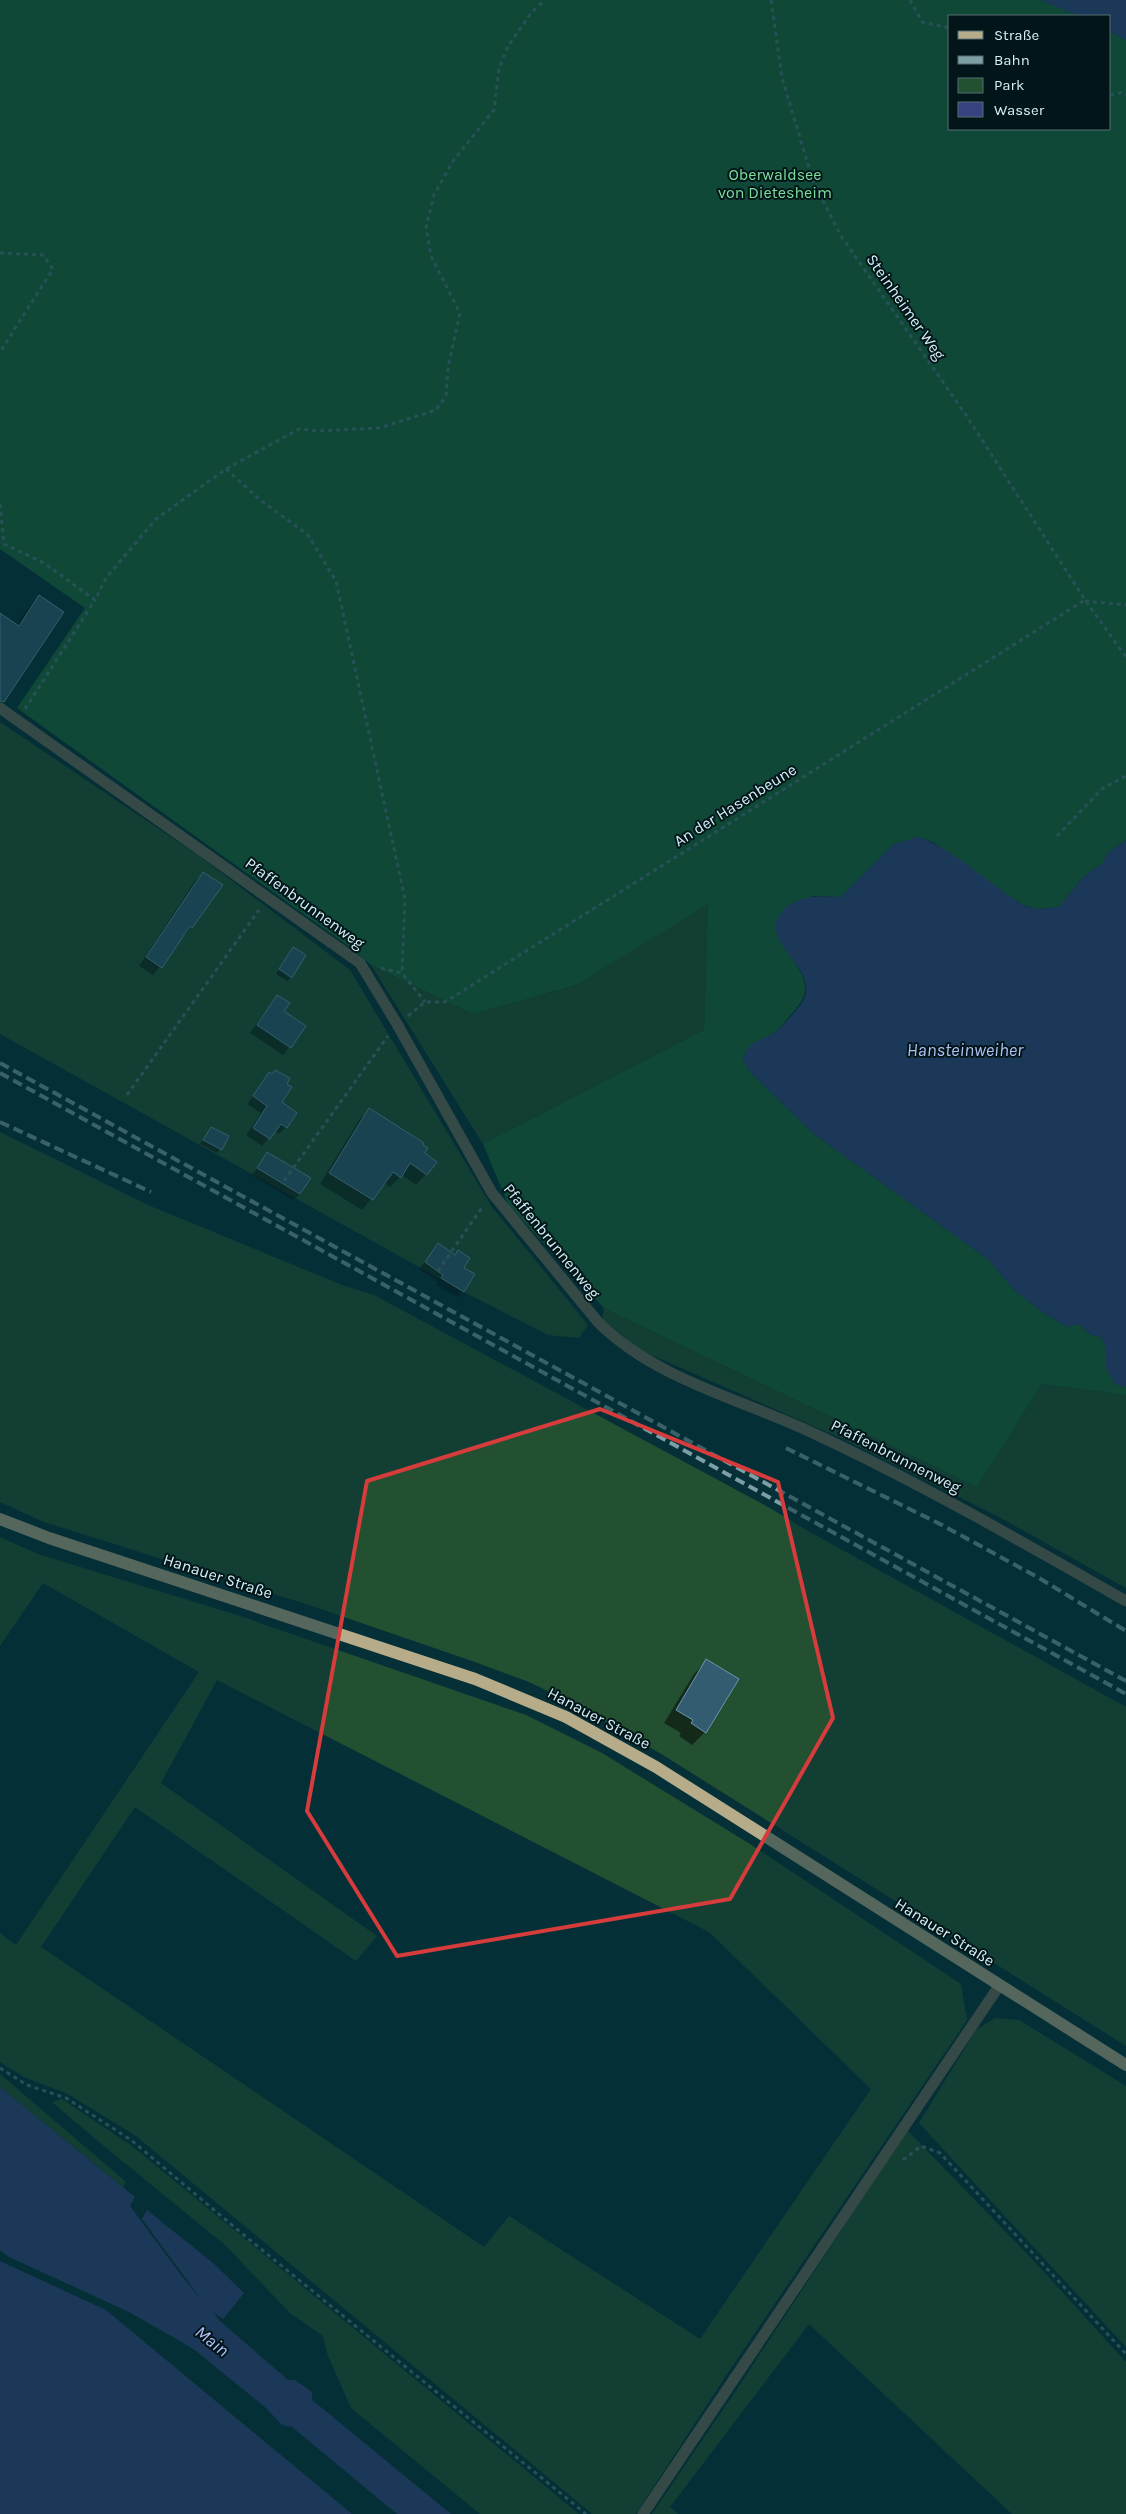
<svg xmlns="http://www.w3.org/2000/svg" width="1126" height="2514" font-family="Karla,sans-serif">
  <rect width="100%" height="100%" fill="#053037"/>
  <path fill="#245032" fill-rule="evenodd" d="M0 722 199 856 350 970 492 1207 588 1325 579 1338 548 1335 464 1292 0 1034Z
    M708 903 704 1030 483 1144 371 965 473 1014 576 985Z
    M0 1132 148 1205 342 1285 374 1295 770 1508 808 1531 1126 1707V2046L663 1755 573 1703 529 1682 472 1661 309 1605 44 1522 0 1502Z
    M604 1308 977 1487 1042 1384 1126 1395V1588L999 1517 843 1439 640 1350 602 1319Z
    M0 1537 38 1554 237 1615 526 1715 602 1753 750 1844 961 1984 967 2020 723 2380 636 2514H592L136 2136 68 2094 24 2077 0 2062V1933L16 1945 199 1672 43 1583 0 1646ZM217 1680 709 1932 871 2089 700 2339 509 2216 484 2247 41 1947 135 1807 356 1961 377 1936 161 1783Z
    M995 2018 1019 2020 1126 2086V2347L919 2123 976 2030Z
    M0 2074 126 2182 123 2187 0 2087Z
    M62 2099 132 2146 579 2514H480L351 2408 328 2356 323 2336 290 2313 225 2245 104 2146 52 2102Z
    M907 2130 1033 2260 1126 2362V2514H1012L809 2324 670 2507 678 2514H652L737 2389Z"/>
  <path fill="#1d673a" d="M0 0H1040L1080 16H950V129H1110V32L1126 40V840L1107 854 1103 863 1082 878 1060 906C1051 908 1042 909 1033 908 1012 904 955 857 933 842L918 837 894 844 841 897 812 896 792 958C809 984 811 992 790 1016 785 1021 780 1029 774 1033 758 1044 752 1039 743 1059L750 1072 814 1134 989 1260 1014 1290 1041 1311 1067 1327 1079 1324 1091 1335 1101 1337 1106 1347 1107 1369 1115 1384 1126 1387V1395L1042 1384 977 1487 604 1308 509 1206 483 1144 704 1030 708 904 576 985 473 1014 371 965 355 951 17 708 85 608 0 549Z"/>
  <path fill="#364380" d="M1040 0H1126V40L1110 32V16H1080Z
    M918 837C948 847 972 869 997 887 1008 895 1020 906 1033 908 1043 909 1052 908 1060 906L1082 878 1103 863 1107 854 1126 840V1387L1115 1384 1106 1368V1347L1101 1337 1091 1335 1079 1324 1067 1327 1041 1311 1014 1290 989 1260 814 1134 750 1072 743 1059C745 1055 747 1049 750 1046 756 1040 767 1038 774 1033 781 1029 801 1006 804 999 819 967 757 942 781 913 795 895 819 896 841 897L894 844Z
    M0 2087 135 2197 130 2206 181 2275 204 2303 142 2219 147 2210 213 2263 244 2293 223 2319 213 2312 220 2321 288 2380H295L312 2392V2400L451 2514H397L292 2427 282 2425 266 2408 196 2351 175 2338 127 2311 9 2257 0 2250Z
    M0 2261 106 2310 352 2514H0Z"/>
  <path fill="#0007" d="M39 597 8 694 0 702V615L16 626 27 609Z
    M203 873 191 927 153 975 139 966 195 881Z
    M293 948 291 977 287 981 276 974Z
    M277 996 282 1011 305 1026 283 1055 250 1033Z
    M270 1074 286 1127 279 1134 275 1131 262 1146 246 1135 261 1113 247 1104Z
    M369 1110 426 1174 416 1185 402 1175 390 1187 384 1183 362 1210 320 1184 359 1120Z
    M211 1128 227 1137 217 1153 200 1144Z
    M267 1154 300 1194 293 1200 252 1175Z
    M438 1245 454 1256 458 1251 462 1268 463 1291 457 1297 436 1285 438 1282 419 1269Z
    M706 1661 705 1732 692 1745 679 1736 681 1733 664 1723 694 1674Z"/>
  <path fill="#335c71" stroke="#6c97ae" d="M39 595 64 612 4 702 0 701V613L19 626Z
    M203 872 223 885 192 928 190 926 162 968 146 957Z
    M293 947 306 955 292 978 279 969Z
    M277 995 290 1003 284 1011 306 1026 291 1048 257 1025Z
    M275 1070 290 1078 287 1084 292 1087 282 1102 297 1113 287 1128 281 1124 270 1139 253 1128 267 1106 253 1096 269 1072 272 1074Z
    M369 1108 424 1143 423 1145 428 1148 425 1153 437 1162 427 1175 410 1163 401 1178 393 1172 373 1200 329 1173Z
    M211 1127 229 1136 222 1150 203 1140Z
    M267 1152 311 1178 300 1194 257 1168Z
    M438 1243 455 1255 458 1250 470 1258 464 1268 475 1274 464 1292 441 1278 443 1275 425 1262Z
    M706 1659 739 1679 706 1733 691 1723 693 1720 676 1710Z"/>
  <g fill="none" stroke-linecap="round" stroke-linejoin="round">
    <path stroke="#53787e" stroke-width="3" stroke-dasharray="4 4" stroke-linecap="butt" d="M771 0 782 78 813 181 841 236 966 415 1085 600 1126 657
      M910 0 922 22 950 28
      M1110 95 1123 92 1126 94
      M0 253 43 255 53 269 0 352
      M226 469 259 499 308 535 336 581 405 899 402 973
      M0 504 4 544 44 563 95 600 106 578 156 519 226 469 299 429 317 431 379 428 436 410 446 396 448 368 460 313 431 256 426 228 434 195 453 161 494 110 499 68 508 46 532 12 545 0
      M1085 601 1126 605
      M25 709 95 600
      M1057 836 1103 788 1126 776
      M381 968 402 973 425 1002
      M408 1016 425 1002H445L1085 600
      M127 1095 259 910
      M284 1181 388 1036
      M438 1271 483 1206
      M0 2068 27 2085 66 2098 131 2140 245 2236 586 2514
      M903 2160 921 2146 940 2153 1126 2354"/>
    <path stroke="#706b5b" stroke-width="11" d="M0 708 360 963 397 1024 492 1193 598 1322C656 1380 742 1399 815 1434 922 1484 1024 1543 1126 1601
      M643 2514 999 1986"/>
    <path stroke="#b7ac8a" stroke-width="12" d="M0 1519 49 1538 475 1679 566 1717 656 1767 1126 2065"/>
    <path stroke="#7c9ea4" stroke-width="4" stroke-dasharray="10 5" stroke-linecap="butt" d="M0 1063 1126 1681
      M0 1073 1126 1694
      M0 1122 151 1192
      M786 1448 942 1525 1039 1578 1126 1631"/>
  </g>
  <path d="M0 0H1126V2514H0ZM600 1409 778 1482 833 1718 730 1899 397 1956 307 1811 367 1481Z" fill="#053037" fill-opacity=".55" fill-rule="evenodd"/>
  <path fill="none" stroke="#d63c3c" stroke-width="4" stroke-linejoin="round" d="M600 1409 778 1482 833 1718 730 1899 397 1956 307 1811 367 1481Z"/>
  <g text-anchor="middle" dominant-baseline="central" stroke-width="4" stroke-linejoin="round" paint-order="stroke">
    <g font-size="16" fill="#7dde9a" stroke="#02161a">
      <text x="775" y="174">Oberwaldsee<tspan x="775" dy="18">von Dietesheim</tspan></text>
    </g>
    <g font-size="16" fill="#d5eff5" stroke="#02161a">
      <text transform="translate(906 307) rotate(55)">Steinheimer Weg</text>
      <text transform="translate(735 805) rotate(-32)">An der Hasenbeune</text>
      <text transform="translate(305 903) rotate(36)">Pfaffenbrunnenweg</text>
      <text transform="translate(552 1241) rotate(51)">Pfaffenbrunnenweg</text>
      <text transform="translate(896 1456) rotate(27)">Pfaffenbrunnenweg</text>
      <text transform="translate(218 1576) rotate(18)">Hanauer Straße</text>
      <text transform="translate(599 1718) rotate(28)">Hanauer Straße</text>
      <text transform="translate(945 1932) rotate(32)">Hanauer Straße</text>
    </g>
    <g font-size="18" font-style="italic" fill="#b1c0f7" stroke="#02161a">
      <text x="965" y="1050">Hansteinweiher</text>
      <text transform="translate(212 2341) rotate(39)">Main</text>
    </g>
  </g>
  <rect x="948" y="15" width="162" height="115" fill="#02161a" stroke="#566d72"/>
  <rect x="958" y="31" width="25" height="8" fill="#b7ac8a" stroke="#566d72"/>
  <text x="994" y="40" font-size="15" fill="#d5eff5">Straße</text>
  <rect x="958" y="56" width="25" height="8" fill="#7c9ea4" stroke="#566d72"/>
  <text x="994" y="65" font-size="15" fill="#d5eff5">Bahn</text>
  <rect x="958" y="78" width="25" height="15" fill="#245032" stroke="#566d72"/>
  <text x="994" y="90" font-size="15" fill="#d5eff5">Park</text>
  <rect x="958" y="102" width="25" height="15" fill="#364380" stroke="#566d72"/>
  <text x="994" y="115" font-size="15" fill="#d5eff5">Wasser</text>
</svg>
